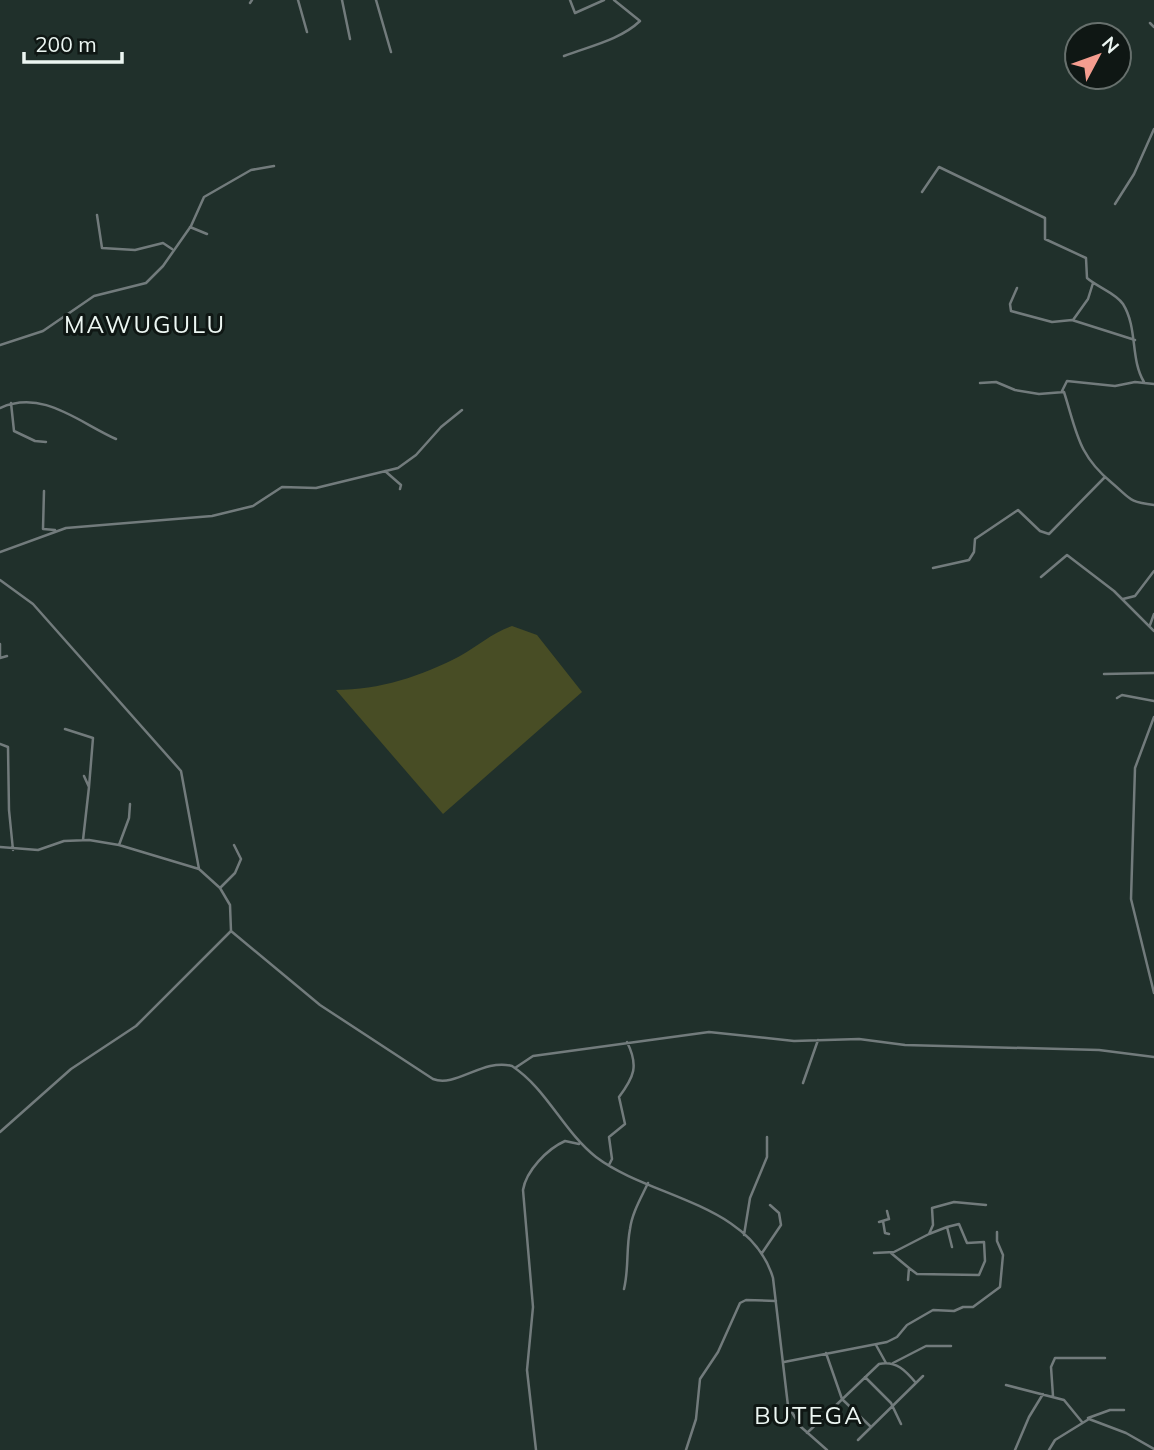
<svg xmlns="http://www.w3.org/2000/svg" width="1154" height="1450" font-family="Mulish,sans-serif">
  <rect width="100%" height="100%" fill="#20302b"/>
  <path fill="#484d25" d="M512 626 537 635 582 692 443 814 336 690C379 690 422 676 460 656 478 646 493 632 512 626Z"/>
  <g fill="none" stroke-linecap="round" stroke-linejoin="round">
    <path stroke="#727b7c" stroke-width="2.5" d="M298 0 307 32
      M342 0 350 39
      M376 0 391 52
      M570 0 575 13 604 0
      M250 3 252 0
      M1150 23 1154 27
      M564 56C590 46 620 40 640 21L614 0
      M922 192 939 167 1045 218V239L1086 258 1087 278C1097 287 1116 293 1123 304 1138 328 1130 359 1144 382
      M1115 204 1134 174 1154 129
      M97 215 102 248 135 250 163 243 172 249
      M190 227 207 234
      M1017 288 1010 304 1011 311 1052 322 1072 320 1135 340
      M1073 320 1088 299 1093 283
      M0 345 43 331 94 296 146 283 163 266 191 226 204 197 251 170 274 166
      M980 383 996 382 1015 390 1039 394 1064 392C1077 433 1078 455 1112 483 1131 499 1128 502 1154 505
      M1062 391 1067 381 1115 386 1135 382 1154 384
      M11 403 14 431 35 441 46 442
      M0 408C43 389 78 422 116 439
      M385 471 401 485 400 489
      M44 491 43 529 55 530
      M0 552 66 528 212 516 253 506 282 487 316 488 398 468 416 455 441 427 462 410
      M933 568 969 560 974 552 975 539 1018 510 1040 531 1049 534 1104 478
      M1041 577 1067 555 1114 591 1154 631
      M0 580 33 604 181 771 199 869 220 888 230 905 231 931 320 1005 433 1079C456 1088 483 1058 512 1066 547 1089 563 1131 596 1157 650 1198 751 1203 773 1278L788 1406 801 1427 827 1450
      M1123 599 1135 596 1154 571
      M1150 625 1154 614
      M0 644V658L7 656
      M1104 674 1154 673
      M1117 698 1122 695 1154 701
      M1154 717 1135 768 1131 899 1154 993
      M65 729 93 738 89 787
      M0 744 8 747 9 810 13 850
      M83 840 89 787 84 776
      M119 845 129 818 130 804
      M0 847 38 850 64 841 89 840 119 845 199 869
      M220 888 235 873 241 859 234 845
      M515 1068 533 1056 709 1032 794 1041 859 1039 905 1045 1099 1050 1154 1057
      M803 1083 818 1040
      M0 1132 71 1069 136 1026 231 931
      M609 1165 612 1159 609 1137 625 1124 619 1097C634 1077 639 1066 627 1042
      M883 1221 885 1233 889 1234
      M879 1222 889 1219 887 1211
      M929 1234 947 1227 952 1247
      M744 1235 750 1198 767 1157V1137
      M762 1253 781 1225 779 1213 770 1205
      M874 1253 894 1252 929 1234 933 1225 932 1208 954 1202 986 1205
      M891 1253 909 1268 908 1280
      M909 1268 917 1274 979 1275 985 1261 984 1242 967 1243 959 1224 947 1227
      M624 1289C629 1268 626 1250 630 1229 632 1213 641 1198 648 1183
      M876 1345 886 1363
      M826 1353 842 1399 871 1427
      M784 1362 887 1342 897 1337 907 1325 933 1310 954 1311 963 1307H973L1000 1287 1003 1255 997 1241V1232
      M893 1363 926 1346H951
      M865 1377 891 1403 901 1424
      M1006 1385 1064 1400 1082 1422
      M1053 1396 1051 1367 1055 1358H1105
      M1088 1418 1110 1410H1124
      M807 1433 879 1364C896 1360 906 1371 916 1383
      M858 1440 923 1376
      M536 1450 527 1370 533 1307 523 1190C526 1171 547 1149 565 1141L579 1144
      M686 1450 696 1419 700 1379 718 1352 740 1303 746 1300 776 1301
      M1015 1450 1029 1417 1043 1394
      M1049 1450 1055 1440 1089 1419 1126 1433 1154 1449"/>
  </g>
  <g text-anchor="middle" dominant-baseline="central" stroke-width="6" stroke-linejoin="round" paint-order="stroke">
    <g font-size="24" letter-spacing="2" fill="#ecf6f2" stroke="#0f1714">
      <text x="145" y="324">MAWUGULU</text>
      <text x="809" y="1415">BUTEGA</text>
    </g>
  </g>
  <g transform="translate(1098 56) rotate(49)"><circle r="33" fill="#0f1714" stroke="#67706d" stroke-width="2"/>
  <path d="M0-5L12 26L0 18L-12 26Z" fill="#f59d8f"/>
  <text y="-10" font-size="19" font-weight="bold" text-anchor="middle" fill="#ecf6f2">N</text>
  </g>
  <path d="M24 52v10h98v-10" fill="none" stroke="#ecf6f2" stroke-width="3.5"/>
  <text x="35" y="52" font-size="21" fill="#ecf6f2" stroke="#0f1714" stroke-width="5" paint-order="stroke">200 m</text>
</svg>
